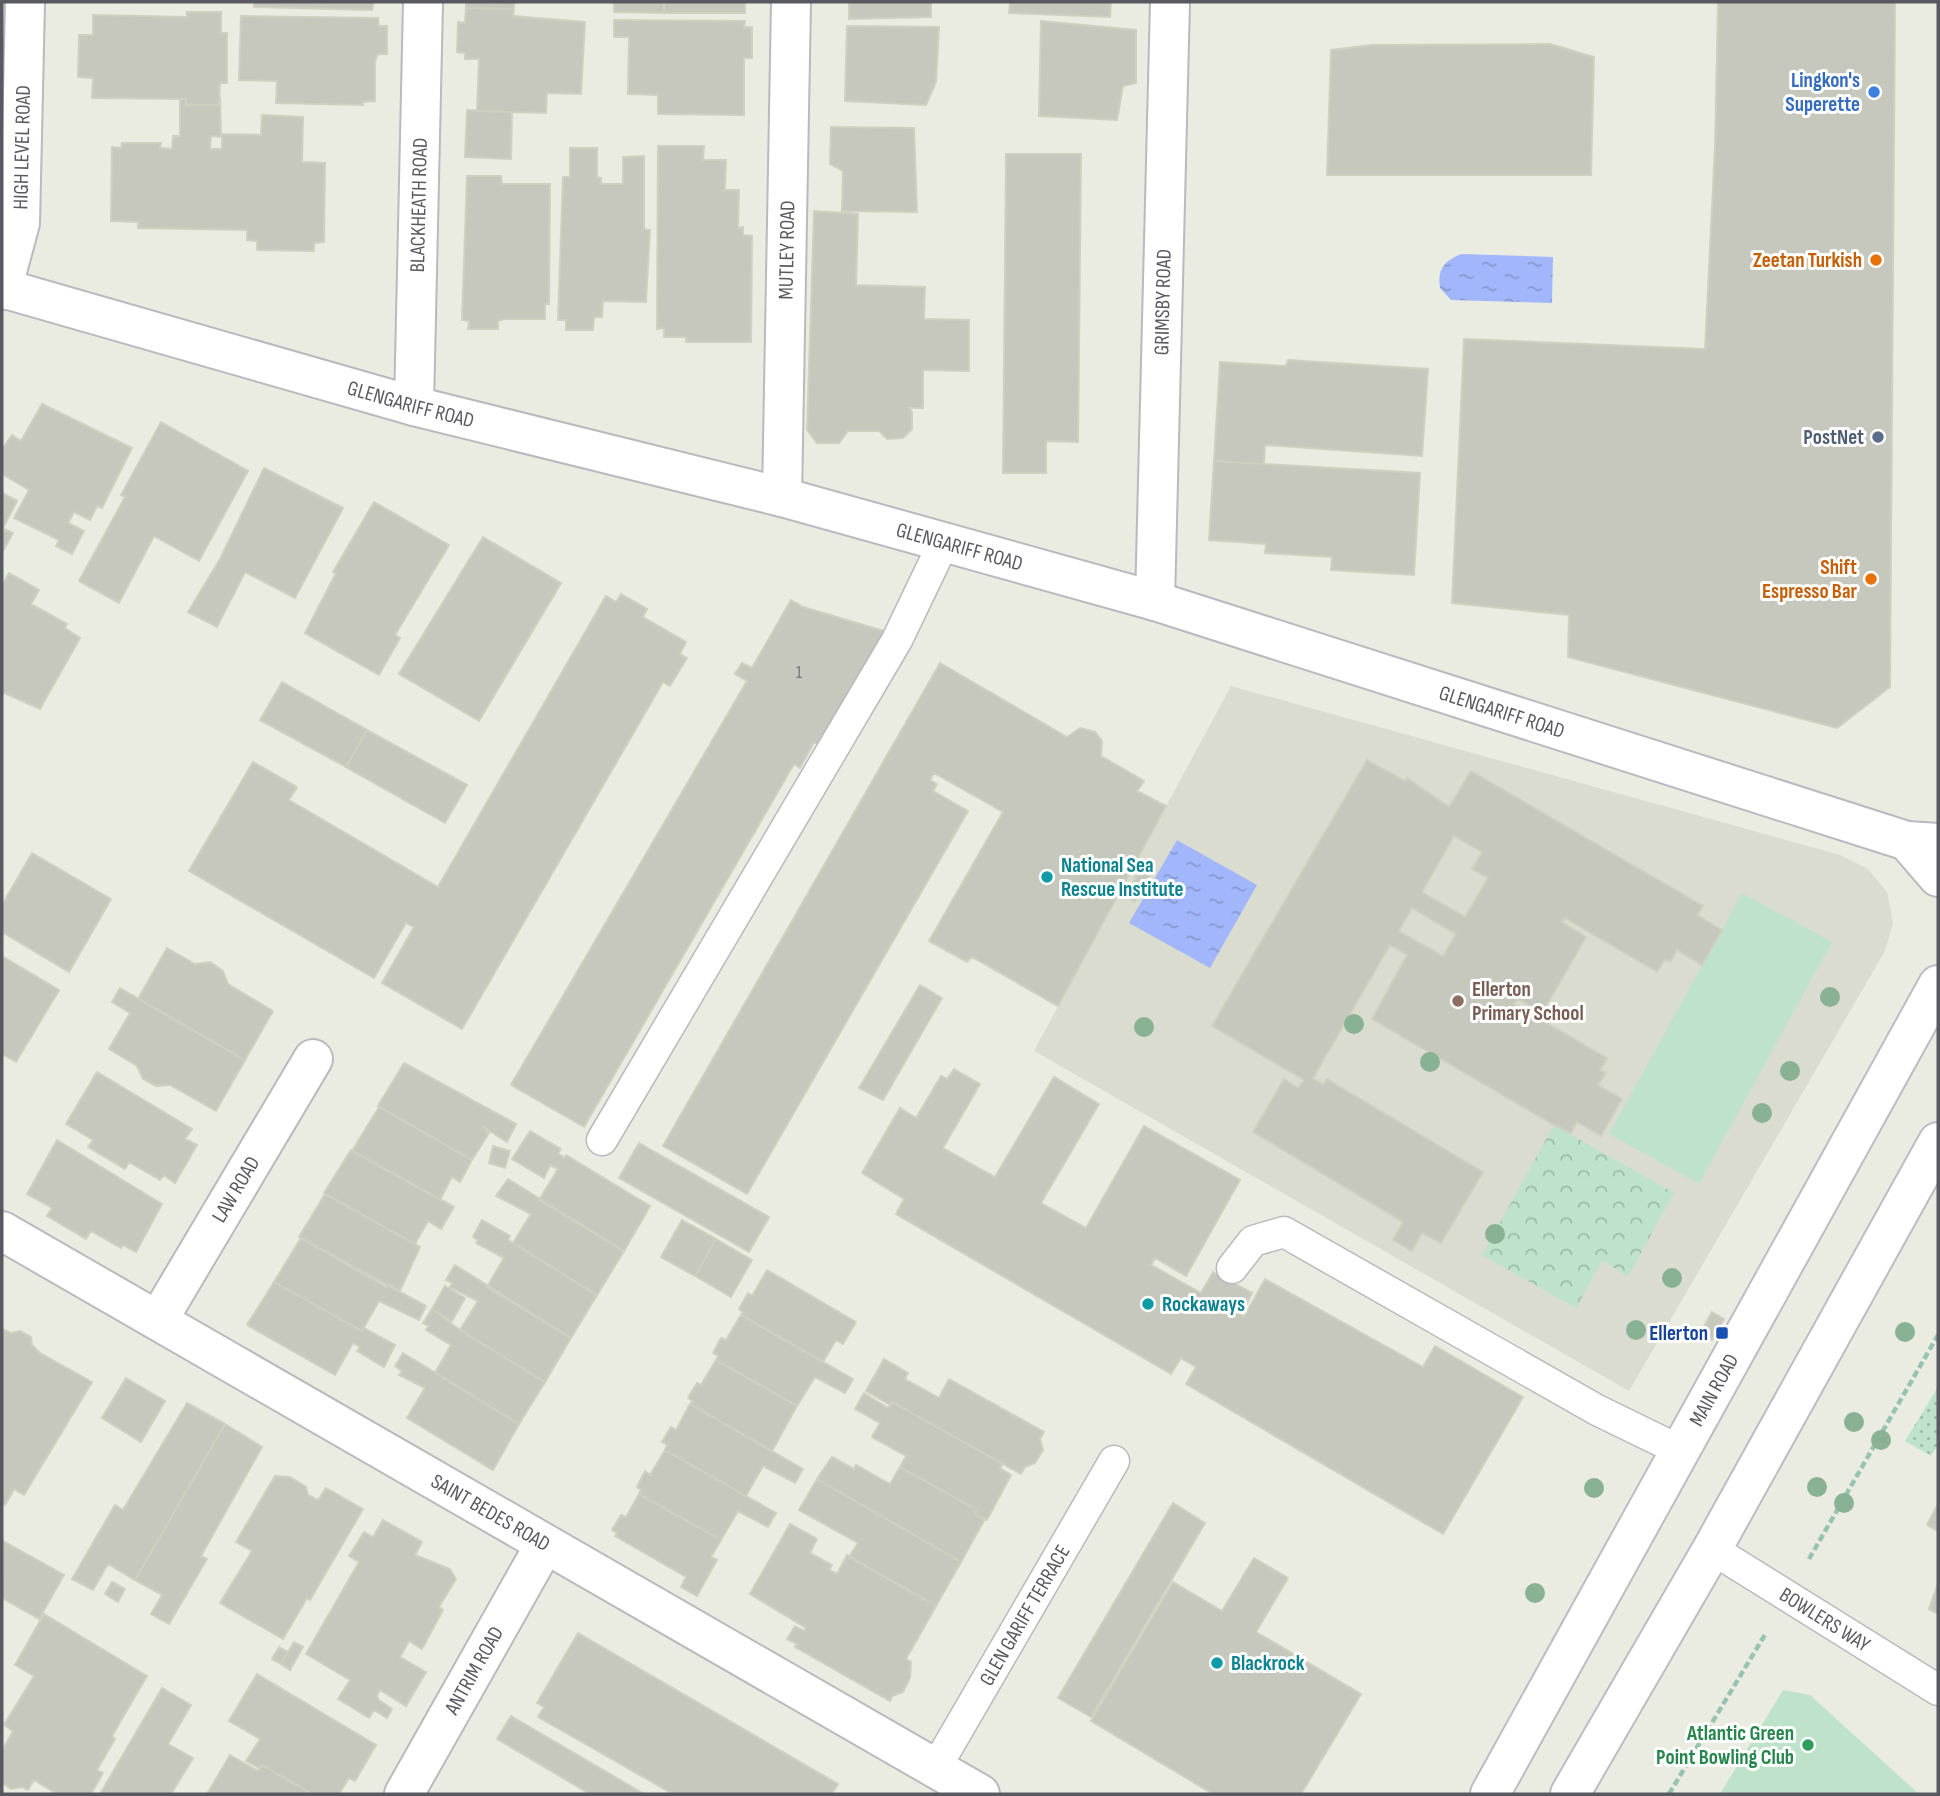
<svg xmlns="http://www.w3.org/2000/svg" width="1940" height="1796" font-family="'Sofia Sans Condensed',sans-serif">
  <defs>
    <pattern id="grass-dots" width="8" height="8" patternUnits="userSpaceOnUse" patternTransform="scale(1.75)"><rect width="8" height="8" fill="#bee3ca"/><path d="M2 2h.1M6 6h.1" fill="none" stroke="#9dbba7" stroke-width="1.8" stroke-linecap="round"/></pattern>
    <pattern id="forest-crowns" width="20" height="18" patternUnits="userSpaceOnUse" patternTransform="scale(1.75)"><rect width="20" height="18" fill="#bee3ca"/><path d="M2 6a3 3 0 1 1 6 0M12 15a3 3 0 1 1 6 0" fill="none" stroke="#9dbba7"/></pattern>
    <pattern id="water-ripples" width="26" height="14" patternUnits="userSpaceOnUse" patternTransform="scale(1.75)"><rect width="26" height="14" fill="#a2b7fb"/><path d="M2 4q2-2 4 0t4 0M15 11q2-2 4 0t4 0" fill="none" stroke="#8798cf"/></pattern>
  </defs>
  <rect width="100%" height="100%" fill="#ebece1"/>
  <path fill="#dadccf" d="M1231 686 1840 855 1868 869 1887 892 1893 923 1885 951 1629 1391 1034 1051Z"/>
  <path fill="url(#grass-dots)" d="M1938 1387V1445L1931 1456 1905 1441Z"/>
  <path fill="url(#forest-crowns)" d="M1554 1125 1674 1193 1628 1276 1602 1261 1576 1308 1482 1255Z"/>
  <path fill="#bee3ca" d="M1742 893 1832 942 1699 1184 1609 1134Z
    M1783 1690 1810 1695 1919 1794H1720Z"/>
  <path fill="url(#water-ripples)" d="M1461 254 1553 257 1552 303 1451 300 1440 288C1437 269 1444 261 1461 254Z
    M1177 840 1257 885 1210 968 1129 923Z"/>
  <path fill="#c6c7bd" stroke="#d0d0c0" stroke-width="2" fill-rule="evenodd" d="M254 2H374L372 10 254 7Z
    M466 2H514V9L466 8Z
    M614 2H664V13L614 12Z
    M664 2H745V13H664Z
    M849 2H931V17L849 19Z
    M1010 2H1111L1110 17 1009 13Z
    M1718 2H1895L1890 687 1837 728 1568 657 1569 615 1452 603 1464 339 1705 349 1715 147Z
    M466 8 514 9 513 16 585 22 581 94 547 93 546 113 477 111 479 59H465V53L457 52 458 22 465 23Z
    M187 12H221V33H227V83H220L219 105H186V99L92 98 93 78 78 77 79 35H93V15L187 17Z
    M241 16 378 18 379 26H387V54H378L375 61V101L363 102V105L276 103 277 81 239 80Z
    M614 20 745 21 744 27H752V58H744V115L658 114V95L628 94 629 37H614Z
    M1041 21 1136 30V83L1123 86 1117 120 1039 116Z
    M847 26 939 27 936 82 926 105 845 101Z
    M1550 44 1594 57 1591 175H1327L1331 50 1372 45Z
    M220 97 221 137 211 136 210 149H222V134L261 135 262 115 303 117 302 162 325 163 324 242 314 243V251L257 250V241L247 240V230L138 228V222L111 221 112 147 121 148 122 143H161L160 148 172 149 173 136H180V99H186V105H219Z
    M467 110 512 112 511 159 465 157Z
    M831 127 914 128 917 212 842 211 843 171 830 164Z
    M658 146H704L703 160H726L725 190H739L738 228 743 227V235L752 236 751 342H686V337H664V328L657 329Z
    M570 148H597V177L601 178V184H623V157L644 156V229L650 230 646 302 603 301 602 317H594L593 330H566V320H558L563 177H570Z
    M1006 154H1081L1078 442 1046 441V473H1003Z
    M467 176H501L502 184H550L549 304H545V319H504L498 321V329H468L469 321 462 320Z
    M814 211 858 214 856 285 925 287 924 319 969 320V371L923 370V408H909L912 412V429L903 438 887 439 879 431H848L839 443H817L807 430Z
    M1288 360 1428 369 1422 456 1265 445 1264 464 1214 461 1220 362 1286 366Z
    M42 404 132 448 102 508 97 506 90 520 74 512 68 523 84 531 72 554 56 546 59 540 14 518 29 490 2 474V449L12 435 21 441Z
    M161 422 248 471 199 561 154 536 119 603 79 581 125 497 121 495Z
    M1214 461 1420 473 1414 575 1331 570 1332 557 1265 553 1266 544 1209 540Z
    M264 468 343 508 295 598 245 572 217 627 188 612 220 559Z
    M2 493 17 501 2 530Z
    M374 502 449 545 395 635 400 638 379 675 305 633 336 573 333 572Z
    M4 529 13 533 2 553V533Z
    M483 537 561 583 479 721 399 674Z
    M9 573 39 590 31 604 67 624 65 628 80 638 40 709 2 692V585Z
    M621 594 647 609 643 617 686 642 680 654 687 658 670 686 663 682 462 1029 382 983 414 927 406 923 374 978 189 871 253 762 297 787 289 800 438 887 606 596 616 602Z
    M791 600 803 607 891 633 824 748 814 742 800 768 794 764 584 1127 511 1085 747 681 735 674 742 663 752 668Z
    M940 663 1067 737 1080 728 1095 732 1102 741 1101 756 1144 781 1137 791 1166 806 1058 1006 972 957 967 962 929 941 1003 812 934 773 930 780 937 784 933 791 968 811 747 1194 663 1146Z
    M282 682 367 730 346 767 260 720Z
    M367 730 467 785 445 823 346 767Z
    M1367 760 1405 781 1407 778 1449 807 1471 771 1703 906 1697 915 1722 930 1702 965 1677 950 1670 962 1665 959 1657 972 1565 918 1562 922 1586 937 1542 1013 1518 999 1514 1004 1607 1058 1600 1070 1606 1073 1598 1085 1622 1099 1601 1136 1577 1122 1571 1133 1554 1125 1372 1019 1407 955 1390 945 1313 1078 1323 1085 1327 1079 1483 1172 1441 1243 1422 1233 1412 1251 1393 1240 1403 1222 1253 1132 1284 1079 1298 1088 1304 1080 1212 1026ZM1454 836 1482 852 1472 869 1488 878 1465 917 1422 892ZM1412 908 1456 934 1443 956 1399 931Z
    M32 853 111 899 69 972 2 932V905Z
    M1140 869 1150 874 1135 902 1125 897Z
    M167 948 195 964 210 962 223 971 228 984 273 1011 245 1060 138 999Z
    M2 956 59 990 16 1062 2 1054Z
    M920 985 942 998 883 1100 859 1088Z
    M120 988 245 1060 216 1111 170 1085 156 1086 143 1079 137 1066 109 1049 130 1013 112 1002Z
    M404 1063 516 1124 507 1142 482 1126 489 1133 472 1160 378 1106Z
    M954 1069 980 1084 943 1148 995 1177 1054 1077 1099 1104 1041 1203 1086 1228 1144 1126 1240 1180 1186 1276 1155 1258 1151 1265 1201 1293 1213 1272 1252 1293 1241 1315 1244 1317 1265 1279 1423 1367 1435 1346 1523 1397 1443 1534 1186 1384 1196 1367 1181 1358 1171 1374 896 1214 904 1199 862 1173 900 1108 916 1118 941 1076 947 1079Z
    M97 1072 192 1129 185 1139 197 1145 175 1183 164 1175 160 1180 129 1162 125 1169 88 1147 93 1140 66 1124Z
    M379 1107 472 1160 460 1182 452 1177 440 1200 352 1151Z
    M530 1131 561 1149 558 1153 564 1158 566 1155 650 1206 624 1251 539 1200 558 1169 550 1165 544 1178 512 1159Z
    M57 1140 162 1204 136 1252 123 1245 121 1248 91 1231 86 1239 47 1216 52 1208 27 1194Z
    M639 1143 769 1217 749 1252 619 1178Z
    M493 1146 510 1151 505 1168 489 1163Z
    M351 1150 454 1207 441 1229 428 1221 415 1244 324 1193Z
    M508 1179 624 1251 597 1295 513 1243 531 1214 496 1196Z
    M325 1194 420 1247 400 1291 388 1284 386 1287 299 1237Z
    M482 1220 510 1236 508 1240 513 1243 597 1295 571 1338 487 1287 504 1258 476 1243 478 1240 473 1237Z
    M682 1220 716 1239 695 1276 661 1257Z
    M301 1238 426 1306 419 1320 379 1301 362 1331 274 1282Z
    M716 1239 752 1260 731 1297 695 1276Z
    M455 1265 571 1338 545 1382 460 1330 478 1301 450 1287 452 1283 446 1280Z
    M767 1270 856 1322 843 1344 836 1340 823 1362 741 1315 743 1312 739 1309 748 1293 752 1296Z
    M274 1282 362 1331 364 1328 395 1345 384 1367 357 1351 360 1347 353 1343 335 1375 247 1325Z
    M445 1286 465 1298 452 1321 432 1309Z
    M432 1309 460 1330 545 1382 519 1424 435 1373 451 1345 426 1330 429 1326 423 1323Z
    M1712 1312 1724 1319 1712 1340 1700 1334Z
    M741 1315 853 1379 845 1393 815 1377 797 1406 716 1360 718 1356 713 1353 721 1338 726 1340Z
    M2 1329 11 1333 20 1331 31 1337 32 1345 40 1353 92 1382 24 1495 14 1489 5 1505 2 1502Z
    M403 1353 519 1424 493 1470 407 1418 425 1388 399 1375 402 1371 395 1366Z
    M884 1359 908 1373 905 1379 939 1398 949 1379 1044 1432 1040 1439 1043 1450 1035 1463 1025 1467 1021 1474 892 1402 890 1405 866 1391Z
    M716 1360 797 1406 772 1451 690 1404 693 1401 688 1398 697 1383 701 1385Z
    M126 1378 165 1401 141 1442 102 1418Z
    M864 1393 888 1408 892 1402 1003 1464 1000 1468 1011 1475 987 1520 975 1514 977 1510 900 1467 906 1456 872 1437 880 1423 855 1409Z
    M187 1403 225 1424 135 1580 108 1564 93 1590 72 1579 115 1505 123 1510Z
    M690 1404 803 1469 795 1483 763 1466 746 1496 665 1450 667 1445 662 1442 671 1427 676 1430Z
    M225 1424 262 1447 201 1556 207 1559 169 1624 151 1614 162 1595 135 1580Z
    M665 1450 776 1513 768 1527 738 1511 721 1540 639 1494 641 1490 637 1487 645 1471 650 1475Z
    M832 1457 854 1469 856 1465 890 1484 900 1467 977 1510 975 1514 985 1519 961 1562 817 1479Z
    M275 1476 290 1477 306 1487 308 1495 318 1500 326 1488 363 1509 310 1600 307 1598 283 1639 220 1603 252 1551 236 1542Z
    M817 1479 961 1562 936 1606 849 1557 858 1543 799 1510Z
    M639 1494 721 1540 711 1557 717 1560 697 1596 681 1587 686 1577 615 1536 617 1533 612 1530 621 1515 626 1517Z
    M1173 1503 1205 1523 1091 1717 1058 1698Z
    M1938 1504V1531L1927 1525Z
    M383 1520 422 1542 415 1555 450 1569 456 1579 439 1607 443 1610 422 1649 409 1641 400 1657 426 1672 406 1706 380 1690 377 1696 379 1700 392 1709 387 1718 374 1710 369 1718 338 1699 350 1680 306 1654 359 1562 349 1556 364 1532 373 1537Z
    M790 1524 817 1539 810 1553 832 1565 829 1570 837 1574 847 1555 936 1606 906 1659 911 1662 910 1678 903 1692 892 1696 890 1701 795 1647 797 1644 787 1639 795 1626 804 1631 806 1628 750 1594Z
    M3 1541 64 1575 39 1619 2 1598Z
    M1254 1558 1288 1578 1256 1632 1361 1694 1301 1794H1213L1091 1721 1173 1582 1222 1611Z
    M112 1582 125 1589 118 1602 105 1594Z
    M1938 1583V1614L1929 1609Z
    M44 1614 147 1676 112 1736 115 1739 97 1770 103 1773 91 1794H57L34 1780 28 1790 22 1787 11 1789 2 1783V1751L13 1731 4 1725 34 1676 15 1665Z
    M578 1633 838 1784 832 1794H673L538 1717 544 1707 537 1703Z
    M294 1642 303 1647 290 1670 281 1664Z
    M279 1647 288 1652 281 1664 272 1659Z
    M257 1674 376 1745 355 1781 349 1778 339 1794H312L262 1765 259 1768 246 1761 260 1739 229 1721Z
    M162 1688 191 1705 168 1744 193 1758 171 1794H100Z
    M511 1716 644 1794H590L497 1739Z
    M230 1755 258 1771 262 1765 312 1794H207Z"/>
  <g fill="none" stroke-linecap="round" stroke-linejoin="round">
    <g stroke="#b9b9bf" stroke-width="33">
      <g id="service">
        <path d="M602 1140 897 640 944 542"/>
        <path d="M1232 1268 1253 1241 1284 1232 1597 1410 1681 1451"/>
        <path id="s1" d="M1712 1549 1938 1690"/>
        <path id="s2" d="M935 1769 1114 1461"/>
      </g>
    </g>
    <g stroke="#b9b9bf" stroke-width="42">
      <g id="minor">
        <path id="s3" d="M2 288 414 406 782 497 1155 601 1907 841 1938 843"/>
        <path id="s4" d="M414 406 423 2"/>
        <path id="s5" d="M782 497 791 2"/>
        <path id="s6" d="M1155 601 1170 2"/>
        <path d="M1907 841 1938 877"/>
        <path id="s7" d="M2 1231 980 1794"/>
        <path id="s8" d="M158 1320 313 1059"/>
        <path id="s9" d="M404 1794 544 1546"/>
      </g>
    </g>
    <g stroke="#b9b9bf" stroke-width="42">
      <g id="tertiary">
        <path id="s10" d="M2 290 20 223 25 2"/>
      </g>
    </g>
    <g stroke="#bcbcc4" stroke-width="42">
      <g id="secondary">
        <path id="s11" d="M1490 1794 1938 985"/>
        <path d="M1570 1794 1712 1549 1938 1142"/>
      </g>
    </g>
    <path stroke="#98c3b2" stroke-width="4.5" stroke-dasharray="7 3.5" stroke-linecap="butt" d="M1809 1559 1938 1335
      M1669 1794 1766 1633"/>
    <use href="#service" stroke="#fff" stroke-width="30"/>
    <use href="#minor" stroke="#fff" stroke-width="38"/>
    <use href="#tertiary" stroke="#fff" stroke-width="38"/>
    <use href="#secondary" stroke="#fff" stroke-width="38"/>
  </g>
  <g fill="#89b193">
    <circle cx="1830" cy="997" r="10"/>
    <circle cx="1354" cy="1024" r="10"/>
    <circle cx="1144" cy="1027" r="10"/>
    <circle cx="1430" cy="1062" r="10"/>
    <circle cx="1790" cy="1071" r="10"/>
    <circle cx="1762" cy="1113" r="10"/>
    <circle cx="1495" cy="1234" r="10"/>
    <circle cx="1672" cy="1278" r="10"/>
    <circle cx="1636" cy="1330" r="10"/>
    <circle cx="1905" cy="1332" r="10"/>
    <circle cx="1854" cy="1422" r="10"/>
    <circle cx="1881" cy="1440" r="10"/>
    <circle cx="1817" cy="1487" r="10"/>
    <circle cx="1594" cy="1488" r="10"/>
    <circle cx="1844" cy="1503" r="10"/>
    <circle cx="1535" cy="1593" r="10"/>
  </g>
  <circle fill="#3f7fe0" stroke="#fff" stroke-width="2.5" cx="1874" cy="92" r="7"/>
  <g fill="#e8710a" stroke="#fff" stroke-width="2.5">
    <circle cx="1876" cy="260" r="7"/>
    <circle cx="1871" cy="579" r="7"/>
  </g>
  <circle fill="#5c6f8a" stroke="#fff" stroke-width="2.5" cx="1878" cy="437" r="7"/>
  <g fill="#0f9aa8" stroke="#fff" stroke-width="2.5">
    <circle cx="1047" cy="877" r="7"/>
    <circle cx="1148" cy="1304" r="7"/>
    <circle cx="1217" cy="1663" r="7"/>
  </g>
  <circle fill="#8d6e63" stroke="#fff" stroke-width="2.5" cx="1458" cy="1001" r="7"/>
  <rect fill="#1a4fb4" stroke="#fff" stroke-width="2.5" x="1715" y="1326" width="14" height="14" rx="3.5"/>
  <circle fill="#2e9e5b" stroke="#fff" stroke-width="2.5" cx="1808" cy="1745" r="7"/>
  <g text-anchor="middle" dominant-baseline="central" stroke-width="6" stroke-linejoin="round" paint-order="stroke">
    <g font-size="18" fill="#747578">
      <text x="799" y="672">1</text>
    </g>
    <g font-size="21" font-weight="bold" fill="#366cbe" stroke="#fff" text-anchor="end">
      <text x="1860" y="80">Lingkon's<tspan x="1860" dy="24">Superette</tspan></text>
    </g>
    <g font-size="21" fill="#595a61" stroke="#fff">
      <text stroke="none"><textPath href="#s10" startOffset="145">HIGH LEVEL ROAD</textPath></text>
      <text stroke="none"><textPath href="#s4" startOffset="201">BLACKHEATH ROAD</textPath></text>
      <text stroke="none"><textPath href="#s5" startOffset="247">MUTLEY ROAD</textPath></text>
      <text stroke="none"><textPath href="#s6" startOffset="299">GRIMSBY ROAD</textPath></text>
      <text stroke="none"><textPath href="#s3" startOffset="425">GLENGARIFF ROAD</textPath></text>
      <text stroke="none"><textPath href="#s3" startOffset="992">GLENGARIFF ROAD</textPath></text>
      <text stroke="none"><textPath href="#s3" startOffset="1559">GLENGARIFF ROAD</textPath></text>
      <text stroke="none"><textPath href="#s8" startOffset="152">LAW ROAD</textPath></text>
      <text stroke="none"><textPath href="#s11" startOffset="462">MAIN ROAD</textPath></text>
      <text stroke="none"><textPath href="#s7" startOffset="564">SAINT BEDES ROAD</textPath></text>
      <text stroke="none"><textPath href="#s2" startOffset="178">GLEN GARIFF TERRACE</textPath></text>
      <text stroke="none"><textPath href="#s1" startOffset="133">BOWLERS WAY</textPath></text>
      <text stroke="none"><textPath href="#s9" startOffset="142">ANTRIM ROAD</textPath></text>
    </g>
    <g font-size="21" font-weight="bold" fill="#c56008" stroke="#fff" text-anchor="end">
      <text x="1862" y="260">Zeetan Turkish</text>
      <text x="1857" y="567">Shift<tspan x="1857" dy="24">Espresso Bar</tspan></text>
    </g>
    <g font-size="21" font-weight="bold" fill="#4e5e75" stroke="#fff" text-anchor="end">
      <text x="1864" y="437">PostNet</text>
    </g>
    <g font-size="21" font-weight="bold" fill="#0d838f" stroke="#fff" text-anchor="start">
      <text x="1061" y="865">National Sea<tspan x="1061" dy="24">Rescue Institute</tspan></text>
      <text x="1162" y="1304">Rockaways</text>
      <text x="1231" y="1663">Blackrock</text>
    </g>
    <g font-size="21" font-weight="bold" fill="#785e54" stroke="#fff" text-anchor="start">
      <text x="1472" y="989">Ellerton<tspan x="1472" dy="24">Primary School</tspan></text>
    </g>
    <g font-size="21" font-weight="bold" fill="#164399" stroke="#fff" text-anchor="end">
      <text x="1708" y="1333">Ellerton</text>
    </g>
    <g font-size="21" font-weight="bold" fill="#27864d" stroke="#fff" text-anchor="end">
      <text x="1794" y="1733">Atlantic Green<tspan x="1794" dy="24">Point Bowling Club</tspan></text>
    </g>
  </g>
  <rect width="1940" height="1796" fill="none" stroke="#595a61" stroke-width="7"/>
</svg>
